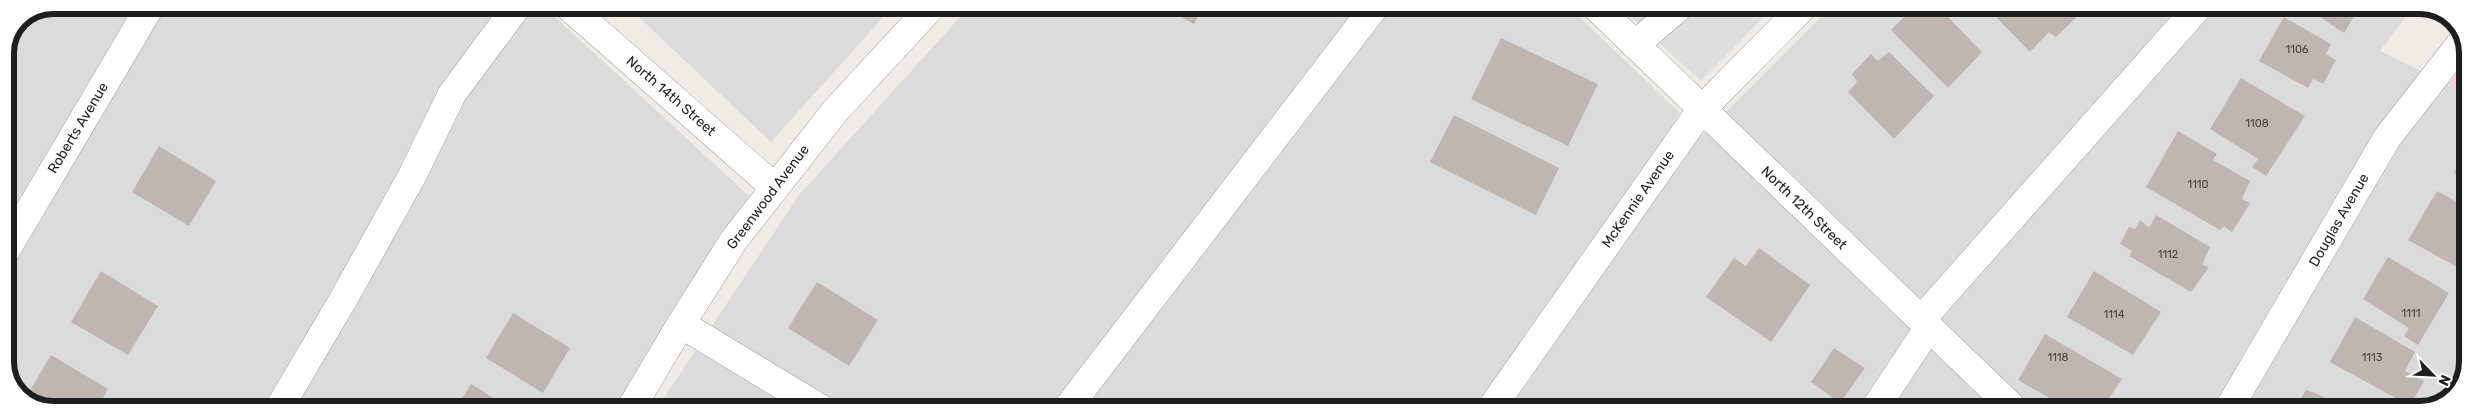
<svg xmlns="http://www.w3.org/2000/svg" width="2473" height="415" font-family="Rubik,sans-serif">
  <rect width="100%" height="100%" fill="#efebe5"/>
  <path fill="#dcdbdb" d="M53 5H542L749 196 621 410H46L19 396 5 368V53L19 19Z
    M626 5H894L771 142Z
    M971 5H1567L1703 135 1833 5H2414L2380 51 2468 94V369L2452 398 2421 410H656L799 195Z"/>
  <path fill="#efd4d6" d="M2468 62V94L2447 84Z"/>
  <path fill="#dedede" d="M1618 5H1775L1701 81Z"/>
  <path fill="#c0b6b1" d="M1159 5H1204L1194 24Z
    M1916 5H1936L1982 52 1948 88 1891 30Z
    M1984 5H2067L2078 16 2056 37 2049 32 2030 52Z
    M2302 5H2361L2344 33Z
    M2284 17 2331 44 2326 54 2336 60 2323 84 2313 79 2308 88 2259 61Z
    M1501 38 1598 84 1568 146 1471 99Z
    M7 47 13 51 5 64V52Z
    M1889 52 1934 96 1894 139 1848 92 1857 82 1852 74 1871 54 1878 61Z
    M2241 78 2305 116 2266 176 2252 167 2258 159 2210 129Z
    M1454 115 1559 168 1536 215 1430 162Z
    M2178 131 2217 154 2213 160 2250 181 2242 199 2250 203 2232 232 2224 226 2220 230 2146 187Z
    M159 146 216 181 189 226 132 192Z
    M2468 150V181L2454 173Z
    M2437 191 2468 208V273L2408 240Z
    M2156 215 2210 247 2202 265 2209 267 2191 292 2129 256 2132 251 2120 244 2129 227 2135 229 2140 220 2149 228Z
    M1759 248 1810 285 1771 342 1706 297 1734 258 1746 266Z
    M2388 257 2449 293 2418 345 2404 336 2409 328 2363 299Z
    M101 271 158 306 128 355 71 322Z
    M2094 271 2161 312 2133 355 2067 317Z
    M817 282 878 320 849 366 788 328Z
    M513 313 570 348 543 393 486 358Z
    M2355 317 2415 352 2405 371 2424 381 2410 406 2330 362Z
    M2045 334 2122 379 2105 404 2094 399 2088 410H2070L2018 380Z
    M1834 348 1865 368 1840 403 1811 382Z
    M51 355 108 389 96 410H46L25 399Z
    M471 384 513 410H455Z
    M2306 390 2318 394 2346 410H2294Z"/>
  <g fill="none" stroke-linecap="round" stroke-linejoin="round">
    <g stroke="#a2a2a2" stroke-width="29">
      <path id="minor" d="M567 5 774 187
        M1594 5 2015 410
        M1635 45 1681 5
        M5 252 151 5
        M1921 320 2200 5
        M681 324 823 410
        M278 410 344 298 412 176 452 94 518 5
        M630 410 681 324 734 240 836 110 933 5
        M1066 410 1376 5
        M1490 410 1701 110 1805 5
        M1874 410 1929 327
        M2228 410 2387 138 2464 39"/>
    </g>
    <use href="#minor" stroke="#fff" stroke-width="28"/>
  </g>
  <g text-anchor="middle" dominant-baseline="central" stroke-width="4" stroke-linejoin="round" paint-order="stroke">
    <g font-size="11" fill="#464443">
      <text x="2297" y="49">1106</text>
      <text x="2257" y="123">1108</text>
      <text x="2198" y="184">1110</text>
      <text x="2168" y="254">1112</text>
      <text x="2411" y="313">1111</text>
      <text x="2114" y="314">1114</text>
      <text x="2058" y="357">1118</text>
      <text x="2372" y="357">1113</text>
    </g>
    <g font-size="14" fill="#1e1e1e" stroke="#fff">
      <text transform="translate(671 96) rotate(41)">North 14th Street</text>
      <text transform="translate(78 128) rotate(-59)">Roberts Avenue</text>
      <text transform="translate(768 197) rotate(-53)">Greenwood Avenue</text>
      <text transform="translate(1638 199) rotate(-55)">McKennie Avenue</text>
      <text transform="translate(1804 208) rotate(44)">North 12th Street</text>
      <text transform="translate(2339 220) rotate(-60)">Douglas Avenue</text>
    </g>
  </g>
  <path d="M0 0H2473V415H0ZM53 14H2420A39 39 0 0 1 2459 53V362A39 39 0 0 1 2420 401H53A39 39 0 0 1 14 362V53A39 39 0 0 1 53 14Z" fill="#fff" fill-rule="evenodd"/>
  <path fill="none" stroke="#1e1e1e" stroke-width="6" d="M53 14H2420A39 39 0 0 1 2459 53V362A39 39 0 0 1 2420 401H53A39 39 0 0 1 14 362V53A39 39 0 0 1 53 14Z"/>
  <g transform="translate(2433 375) rotate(114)" stroke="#ffffff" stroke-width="4" paint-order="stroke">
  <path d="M0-4L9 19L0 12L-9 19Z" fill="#1e1e1e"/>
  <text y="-8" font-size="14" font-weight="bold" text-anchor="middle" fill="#1e1e1e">N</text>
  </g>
</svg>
